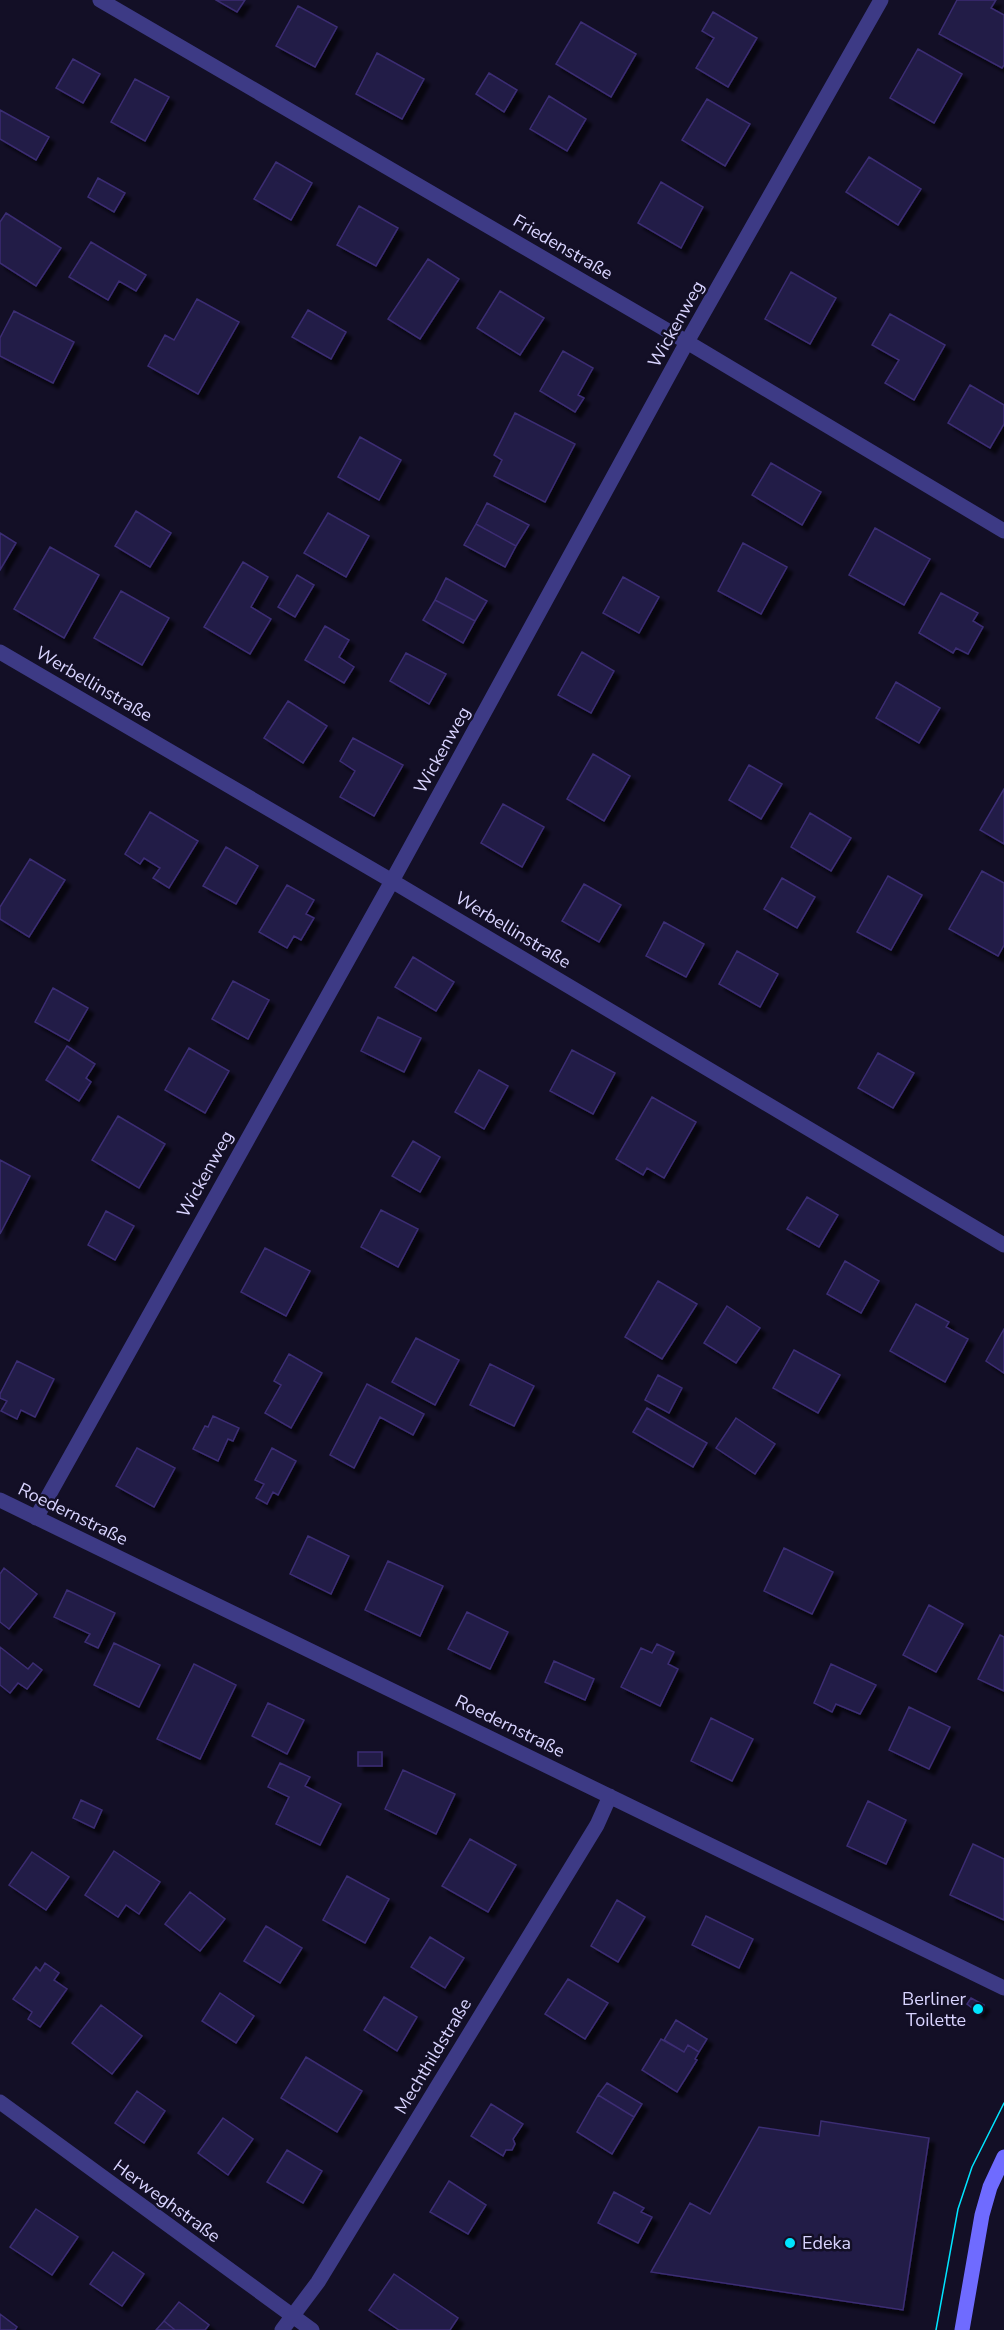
<svg xmlns="http://www.w3.org/2000/svg" width="1004" height="2330" font-family="'Nunito Sans',sans-serif">
  <defs>
    <filter id="shadow"><feDropShadow dx="5.5" dy="5.5" stdDeviation="1.5" flood-color="#0009"/></filter>
  </defs>
  <rect width="100%" height="100%" fill="#130f26"/>
  <path fill="#241b47" stroke="#3b2d73" stroke-width="1.5" filter="url(#shadow)" d="M216 0H245L237 12Z
    M957 0H996L991 8 1004 15V65L1002 68 939 34Z
    M298 6 337 27 315 67 276 46Z
    M713 12 757 38 728 87 696 68 714 38 702 31Z
    M581 22 636 54 611 97 556 64Z
    M918 49 962 74 934 123 890 98Z
    M377 53 424 79 402 119 356 94Z
    M73 59 100 74 83 103 56 88Z
    M489 73 517 90 504 112 476 94Z
    M135 79 169 97 145 141 111 122Z
    M549 96 586 119 567 151 530 129Z
    M707 99 750 124 725 166 682 140Z
    M0 110 49 137 36 160 0 139Z
    M869 157 921 189 898 225 846 192Z
    M276 162 312 183 291 220 254 199Z
    M98 178 125 193 114 212 88 197Z
    M661 182 703 207 681 248 638 223Z
    M359 206 398 228 376 266 337 245Z
    M6 213 61 248 36 286 0 263V222Z
    M91 242 146 275 136 291 119 281 108 300 69 277Z
    M428 259 459 279 420 339 388 319Z
    M791 272 836 298 810 344 765 319Z
    M500 291 544 318 520 355 477 328Z
    M197 299 239 322 198 394 148 366 165 335 174 340Z
    M308 310 346 332 331 359 292 337Z
    M14 311 74 342 53 383 0 356V338Z
    M890 314 945 345 914 400 885 383 899 360 872 345Z
    M563 351 593 368 578 395 584 398 575 412 540 391Z
    M970 385 1004 405V424L990 448 948 423Z
    M515 413 575 444 545 502 494 476 502 460 494 455Z
    M360 437 401 460 379 500 338 477Z
    M771 463 821 492 802 525 752 495Z
    M487 503 529 525 516 546 476 524Z
    M136 511 171 533 150 567 115 546Z
    M328 513 369 536 346 577 304 553Z
    M476 524 516 546 505 567 464 545Z
    M875 528 930 559 904 605 849 575Z
    M0 533 16 543 0 570Z
    M743 543 787 567 761 614 718 591Z
    M50 547 99 575 64 638 14 609Z
    M243 562 268 577 251 607 271 619 250 654 204 627Z
    M297 575 314 585 295 617 278 607Z
    M623 577 659 597 639 633 603 613Z
    M446 578 487 601 475 621 435 600Z
    M121 591 169 618 142 665 94 638Z
    M941 593 978 613 973 621 983 627 968 654 956 648 953 653 919 633Z
    M435 600 475 621 463 643 423 620Z
    M325 626 349 640 339 657 354 667 344 683 305 660Z
    M582 652 614 671 591 713 558 695Z
    M406 653 446 674 429 704 390 681Z
    M896 682 940 708 919 743 876 718Z
    M288 701 327 726 303 763 264 738Z
    M353 738 403 765 374 816 340 797 355 771 340 761Z
    M593 754 630 776 604 821 567 799Z
    M749 765 782 784 761 819 729 800Z
    M1004 789V844L980 830Z
    M503 804 544 827 522 867 481 843Z
    M150 812 198 841 169 888 153 878 160 868 144 858 140 864 125 854Z
    M810 813 851 838 831 871 791 847Z
    M226 847 258 866 236 904 203 886Z
    M30 859 65 880 29 937 0 919V907Z
    M982 871 1004 883V945L998 956 949 929Z
    M888 876 922 895 891 950 857 932Z
    M782 878 815 897 797 928 764 909Z
    M584 884 621 905 599 942 562 921Z
    M287 885 314 900 306 914 314 918 301 940 294 936 287 948 259 932Z
    M664 922 704 944 686 977 646 956Z
    M737 951 778 974 760 1007 719 984Z
    M413 957 454 982 436 1011 395 987Z
    M233 981 269 1000 248 1039 212 1019Z
    M53 988 88 1008 69 1041 35 1022Z
    M378 1017 421 1038 404 1072 361 1051Z
    M67 1046 95 1064 86 1078 91 1082 79 1101 46 1080Z
    M189 1048 229 1071 205 1113 165 1090Z
    M572 1050 615 1073 593 1114 550 1091Z
    M878 1053 914 1073 893 1108 858 1088Z
    M479 1070 508 1086 484 1129 455 1112Z
    M652 1097 696 1122 664 1178 647 1168 643 1175 616 1159Z
    M118 1116 165 1144 139 1188 92 1160Z
    M413 1141 440 1157 420 1192 392 1176Z
    M0 1160 30 1176 0 1234Z
    M807 1197 838 1215 819 1247 787 1229Z
    M381 1210 418 1229 398 1267 361 1247Z
    M106 1211 134 1226 115 1260 88 1245Z
    M265 1248 310 1271 286 1316 241 1292Z
    M845 1261 879 1281 861 1313 827 1294Z
    M658 1281 697 1304 662 1359 625 1337Z
    M916 1304 949 1322 946 1327 968 1339 945 1382 890 1351Z
    M727 1306 760 1328 736 1363 704 1343Z
    M1004 1329V1373L986 1361Z
    M416 1338 459 1360 435 1405 392 1382Z
    M794 1350 840 1375 818 1413 773 1388Z
    M289 1354 322 1373 291 1428 265 1413 281 1385 274 1381Z
    M17 1361 54 1379 35 1417 21 1410 17 1419 1 1411 7 1401 0 1398V1394Z
    M490 1364 534 1386 514 1426 470 1405Z
    M658 1375 682 1388 669 1413 645 1400Z
    M367 1384 424 1414 413 1435 380 1417 354 1468 330 1455Z
    M647 1408 707 1443 693 1467 633 1432Z
    M213 1416 239 1428 233 1441 228 1439 218 1461 193 1449 205 1426 208 1427Z
    M736 1418 775 1444 755 1474 716 1448Z
    M137 1448 175 1468 154 1507 116 1486Z
    M272 1448 296 1461 278 1495 273 1492 267 1504 256 1498 264 1484 255 1480Z
    M308 1536 349 1556 331 1594 290 1574Z
    M784 1548 833 1572 812 1614 764 1591Z
    M388 1561 443 1586 420 1636 365 1610Z
    M4 1568 37 1594 9 1629 0 1622V1574Z
    M67 1590 115 1613 98 1648 85 1642 90 1634 54 1617Z
    M929 1605 963 1624 936 1672 903 1655Z
    M467 1612 508 1632 490 1669 448 1649Z
    M1000 1635 1004 1637V1691L978 1679Z
    M114 1643 160 1665 139 1707 94 1685Z
    M657 1644 674 1652 668 1664 678 1669 660 1706 621 1687 641 1648 652 1653Z
    M0 1647 28 1669 33 1663 42 1670 27 1689 18 1683 10 1693 0 1685Z
    M554 1661 594 1679 585 1700 545 1682Z
    M194 1664 236 1685 200 1759 157 1739Z
    M831 1664 876 1685 860 1714 836 1704 832 1712 814 1703Z
    M268 1703 304 1720 287 1754 252 1736Z
    M909 1707 950 1727 929 1769 889 1750Z
    M711 1718 753 1739 732 1781 691 1761Z
    M358 1752H382V1766H358Z
    M280 1763 310 1777 305 1786 341 1804 320 1845 276 1824 289 1797 268 1787Z
    M403 1770 455 1794 436 1834 385 1809Z
    M81 1800 102 1810 94 1828 73 1818Z
    M868 1801 906 1820 886 1864 847 1846Z
    M470 1839 516 1865 488 1912 442 1886Z
    M973 1844 1004 1859V1920L950 1895Z
    M114 1851 160 1882 139 1914 126 1905 118 1917 85 1895Z
    M32 1852 69 1877 46 1910 9 1885Z
    M347 1876 389 1899 365 1943 323 1920Z
    M190 1892 225 1919 200 1951 165 1924Z
    M617 1900 645 1917 618 1962 591 1946Z
    M706 1916 753 1939 739 1968 692 1945Z
    M266 1926 302 1948 280 1983 244 1961Z
    M430 1937 464 1958 445 1988 411 1967Z
    M45 1963 59 1973 54 1980 67 1989 40 2027 28 2019 32 2012 13 1999 36 1967 40 1971Z
    M568 1979 608 2003 585 2039 545 2014Z
    M220 1993 254 2016 236 2043 202 2021Z
    M384 1997 417 2017 397 2051 364 2030Z
    M971 1998 984 2005 979 2013 967 2004Z
    M101 2005 142 2036 112 2074 72 2043Z
    M676 2020 707 2039 699 2052 688 2045 684 2052 664 2040Z
    M661 2039 684 2052 688 2045 699 2052 695 2059 697 2060 677 2092 642 2070Z
    M306 2057 362 2091 337 2132 281 2098Z
    M607 2083 642 2104 634 2117 598 2095Z
    M137 2091 165 2111 144 2143 115 2123Z
    M598 2095 634 2117 612 2154 577 2132Z
    M491 2104 523 2124 513 2139 515 2144 512 2150H506L503 2156 471 2136Z
    M223 2118 253 2139 228 2175 198 2153Z
    M821 2121 929 2138 903 2310 651 2272 690 2203 710 2214 759 2127 819 2136Z
    M287 2150 322 2171 303 2203 267 2182Z
    M449 2181 486 2205 468 2234 430 2212Z
    M614 2192 644 2208 641 2212 652 2217 638 2243 598 2223Z
    M36 2209 78 2237 52 2275 10 2247Z
    M113 2252 144 2274 122 2306 90 2284Z
    M394 2274 458 2318 450 2330H399L369 2310Z
    M179 2302 209 2325 205 2330H175L164 2321Z
    M0 2314 17 2327 15 2330H0Z
    M164 2321 175 2330H156Z"/>
  <g fill="none" stroke-linecap="round" stroke-linejoin="round">
    <path stroke="#3d3a85" stroke-width="15" d="M100 0 687 342 1004 531
      M0 652 392 881 1004 1245
      M0 1500 1004 1988
      M36 1518 392 881 687 342 881 0
      M0 2102 312 2330
      M282 2330 318 2282 597 1825 610 1796"/>
    <path stroke="#6f6bff" stroke-width="15" d="M962 2330 982 2215 990 2187 1004 2157"/>
    <path stroke="#00e5ff" stroke-width="1.5" d="M936 2330 958 2209 972 2167 1004 2103"/>
  </g>
  <g fill="#00e5ff" stroke="#130f26" stroke-width="2">
    <circle cx="978" cy="2009" r="6"/>
    <circle cx="790" cy="2243" r="6"/>
  </g>
  <g text-anchor="middle" dominant-baseline="central" stroke-width="5" stroke-linejoin="round" paint-order="stroke">
    <g font-size="18" fill="#d9d4ff" stroke="#130f26">
      <text transform="translate(563 247) rotate(30)">Friedenstraße</text>
      <text transform="translate(676 324) rotate(-61)">Wickenweg</text>
      <text transform="translate(94 684) rotate(30)">Werbellinstraße</text>
      <text transform="translate(442 750) rotate(-61)">Wickenweg</text>
      <text transform="translate(513 930) rotate(31)">Werbellinstraße</text>
      <text transform="translate(205 1174) rotate(-61)">Wickenweg</text>
      <text transform="translate(73 1514) rotate(26)">Roedernstraße</text>
      <text transform="translate(510 1726) rotate(26)">Roedernstraße</text>
      <text transform="translate(433 2056) rotate(-59)">Mechthildstraße</text>
      <text transform="translate(167 2201) rotate(36)">Herweghstraße</text>
    </g>
    <g font-size="18" fill="#d9d4ff" stroke="#130f26" text-anchor="end">
      <text x="966" y="1999">Berliner<tspan x="966" dy="21">Toilette</tspan></text>
      <text x="802" y="2243" text-anchor="start">Edeka</text>
    </g>
  </g>
</svg>
